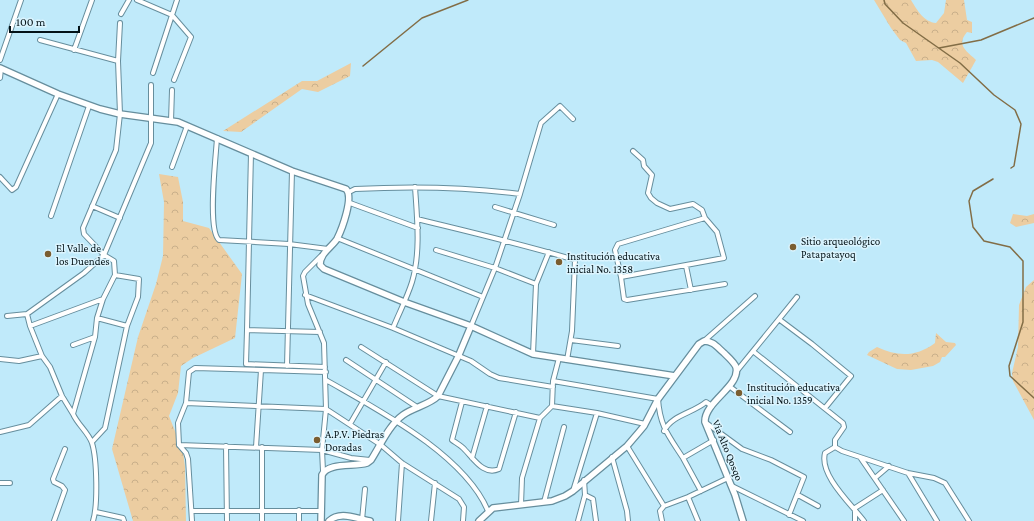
<svg xmlns="http://www.w3.org/2000/svg" width="1034" height="521" font-family="'Crimson Pro',serif">
  <defs>
    <pattern id="forest-crowns" width="20" height="18" patternUnits="userSpaceOnUse"><rect width="20" height="18" fill="#eccda1"/><path d="M2 6a3 3 0 1 1 6 0M12 15a3 3 0 1 1 6 0" fill="none" stroke="#c9af8a"/></pattern>
  </defs>
  <rect width="100%" height="100%" fill="#c0eafa"/>
  <path fill="url(#forest-crowns)" d="M874 0H911C917 10 924 22 936 23L944 13 946 0H964L967 20 972 22V33L967 32C956 45 966 51 976 60L963 83 938 62 932 60 916 61 906 43 900 40 891 28Z
    M351 63 350 76 318 92 302 89 241 132 223 131 302 81H317Z
    M159 174 178 177 183 202V221L209 228 242 274 235 338 193 358 181 366 178 393 169 416 183 451 185 467 186 521H133L112 449 138 337 156 284 163 256 164 202Z
    M1013 214 1027 216 1034 214V223L1016 227 1010 223Z
    M1034 280V420L1013 381 1012 373 1018 347 1019 305 1026 287Z
    M936 333 946 342 955 343 956 345 945 357H942L940 362 933 366 911 370 897 369 867 355 869 352 877 347C898 357 916 357 935 343Z"/>
  <g fill="none" stroke-linecap="round" stroke-linejoin="round">
    <path stroke="#826d46" stroke-width="1.5" d="M884 0 885 4 903 23 960 63 994 95 1015 110 1021 124 1014 166 1011 168
      M939 48 981 40 1034 18
      M363 66 422 18 468 0
      M993 179 973 191 969 201 973 227 984 241 1010 247 1023 261V322L1009 366 1010 376 1034 398"/>
    <g stroke="#668e9d" stroke-width="6">
      <path id="street" d="M137 0 172 15 191 37 174 80
        M121 14 129 0
        M40 40 118 61
        M74 50 92 0
        M0 60 21 0
        M153 73 177 0
        M0 78 1 69
        M171 121 172 90
        M217 138C216 156 207 230 219 240L289 244 328 249
        M633 151 643 160 644 166 652 175 648 193 651 198 657 203 670 209 693 204 702 210 705 218 717 232 724 258 621 277 624 299 627 300 725 284
        M251 153 247 330 320 332
        M172 167 187 126
        M0 177 12 190 16 187 58 94
        M349 192 355 189C410 186 465 187 520 194
        M350 203 418 228
        M92 206 120 218
        M495 207 554 225
        M51 216 89 106
        M417 219C470 232 522 244 575 260L572 331 567 360
        M337 238 483 297
        M436 250 495 268 536 284
        M321 256 305 272 303 276 308 304 324 343 326 409 322 450 323 471
        M686 266 691 290
        M621 277 615 250 618 244 705 218
        M305 295 393 328 471 361 490 374 499 378 553 387
        M27 314 30 326 42 356 50 367 62 396 73 414
        M7 316 27 314 84 273 104 255 84 234 83 228 116 150 120 114 118 61 120 23
        M97 318 127 326
        M780 320 812 344 851 376 825 408
        M30 326 103 299
        M471 326 495 268 520 194 541 123 560 106 573 119
        M393 328C399 313 407 298 412 282 421 252 417 217 415 187
        M247 330 246 364 325 367
        M571 340 618 346
        M704 341 755 296
        M73 345 95 337
        M361 347 438 396 540 418 552 406 597 413 645 424
        M754 352 843 423 844 427 835 440V447L842 451 860 457 904 521
        M533 354 536 284 549 252
        M0 359 19 361 42 356
        M346 360 417 407
        M287 366 292 171
        M736 372 797 297
        M326 380C378 410 464 454 488 511
        M553 381 658 399C660 427 669 436 683 458 689 469 695 480 701 491
        M729 386 790 432
        M462 402 452 440C456 443 462 446 465 450 474 459 484 476 499 469L516 412
        M186 403 326 409 381 445 402 463 459 499 464 507 463 521
        M552 406 553 381 559 358
        M705 422 742 449 771 460 804 477 789 515
        M350 424 386 362
        M664 431C672 415 693 413 706 402L712 406
        M0 432 29 425 62 396
        M92 442 105 428 127 326 138 297 139 279 115 275
        M179 445 178 423 186 403 189 372 195 368 326 372
        M226 446 227 521
        M627 446 664 506
        M256 447 261 370
        M262 447V521
        M835 447 825 453C819 475 851 504 864 521
        M612 457 627 511 628 521
        M860 457 908 473 934 478 945 483 969 521
        M472 458 487 406
        M683 458 714 440
        M908 473 937 521
        M875 478 889 466
        M0 483H10
        M732 486 803 521
        M573 491 597 413
        M585 495 593 499 596 521
        M798 495 818 506
        M688 497 698 521
        M544 502 564 427
        M521 505 522 478 540 418
        M192 511H321
        M96 512 123 518 124 521
        M362 520 365 489
        M54 521 65 490 62 486 54 482 53 479 65 449
        M93 521C98 505 97 459 92 443 88 432 78 425 73 414L95 337 97 318 103 299 115 275 114 261 104 255 151 143V85
        M192 521 188 459 186 453 179 445 322 450 351 458 370 460
        M299 521V510
        M398 521 402 463
        M431 521 435 483
        M578 521 585 495 584 480
        M662 521 660 511 664 506 688 497 728 478
        M855 521V508L883 490"/>
    </g>
    <g stroke="#668e9d" stroke-width="8">
      <path id="secondary" d="M0 68 58 94 100 109 120 114 178 122 292 171 346 189C354 197 342 229 337 239 331 248 320 253 320 265L324 269 404 302 471 326 533 354 675 376
        M321 521 322 475C328 462 354 467 367 463L371 460C380 446 389 425 403 415 414 407 429 405 438 396L458 357 471 326
        M329 521C340 510 357 519 370 521
        M479 521 493 508 552 501 565 496 573 491 627 446 639 432 644 426 658 399 699 344 704 341C713 341 717 347 724 353 728 357 734 362 736 367 741 386 704 402 705 422L735 495 743 521"/>
    </g>
    <use href="#street" stroke="#fff" stroke-width="4"/>
    <use href="#secondary" stroke="#fff" stroke-width="5.5"/>
  </g>
  <g fill="#7a5d30" stroke="#dbf4fe" stroke-width="1.5">
    <circle cx="793" cy="247" r="4"/>
    <circle cx="48" cy="254" r="4"/>
    <circle cx="559" cy="262" r="4"/>
    <circle cx="739" cy="393" r="4"/>
    <circle cx="317" cy="440" r="4"/>
  </g>
  <g text-anchor="middle" dominant-baseline="central" stroke-width="3" stroke-linejoin="round" paint-order="stroke">
    <g font-size="11" fill="#031217" stroke="#dbf4fe" text-anchor="start">
      <text x="801" y="241">Sitio arqueológico<tspan x="801" dy="13">Patapatayoq</tspan></text>
      <text x="56" y="248">El Valle de<tspan x="56" dy="13">los Duendes</tspan></text>
      <text x="567" y="256">Institución educativa<tspan x="567" dy="13">inicial No. 1358</tspan></text>
      <text x="747" y="387">Institución educativa<tspan x="747" dy="13">inicial No. 1359</tspan></text>
      <text x="325" y="434">A.P.V. Piedras<tspan x="325" dy="13">Doradas</tspan></text>
    </g>
    <g font-size="11" fill="#031217" stroke="#dbf4fe">
      <text transform="translate(728 450) rotate(68)">Via Alto Qosqo</text>
    </g>
  </g>
  <path d="M10 26v6h69v-6" fill="none" stroke="#031217" stroke-width="2"/>
  <text x="16" y="26" font-size="12" fill="#031217" stroke="#dbf4fe" stroke-width="3" paint-order="stroke">100 m</text>
</svg>
